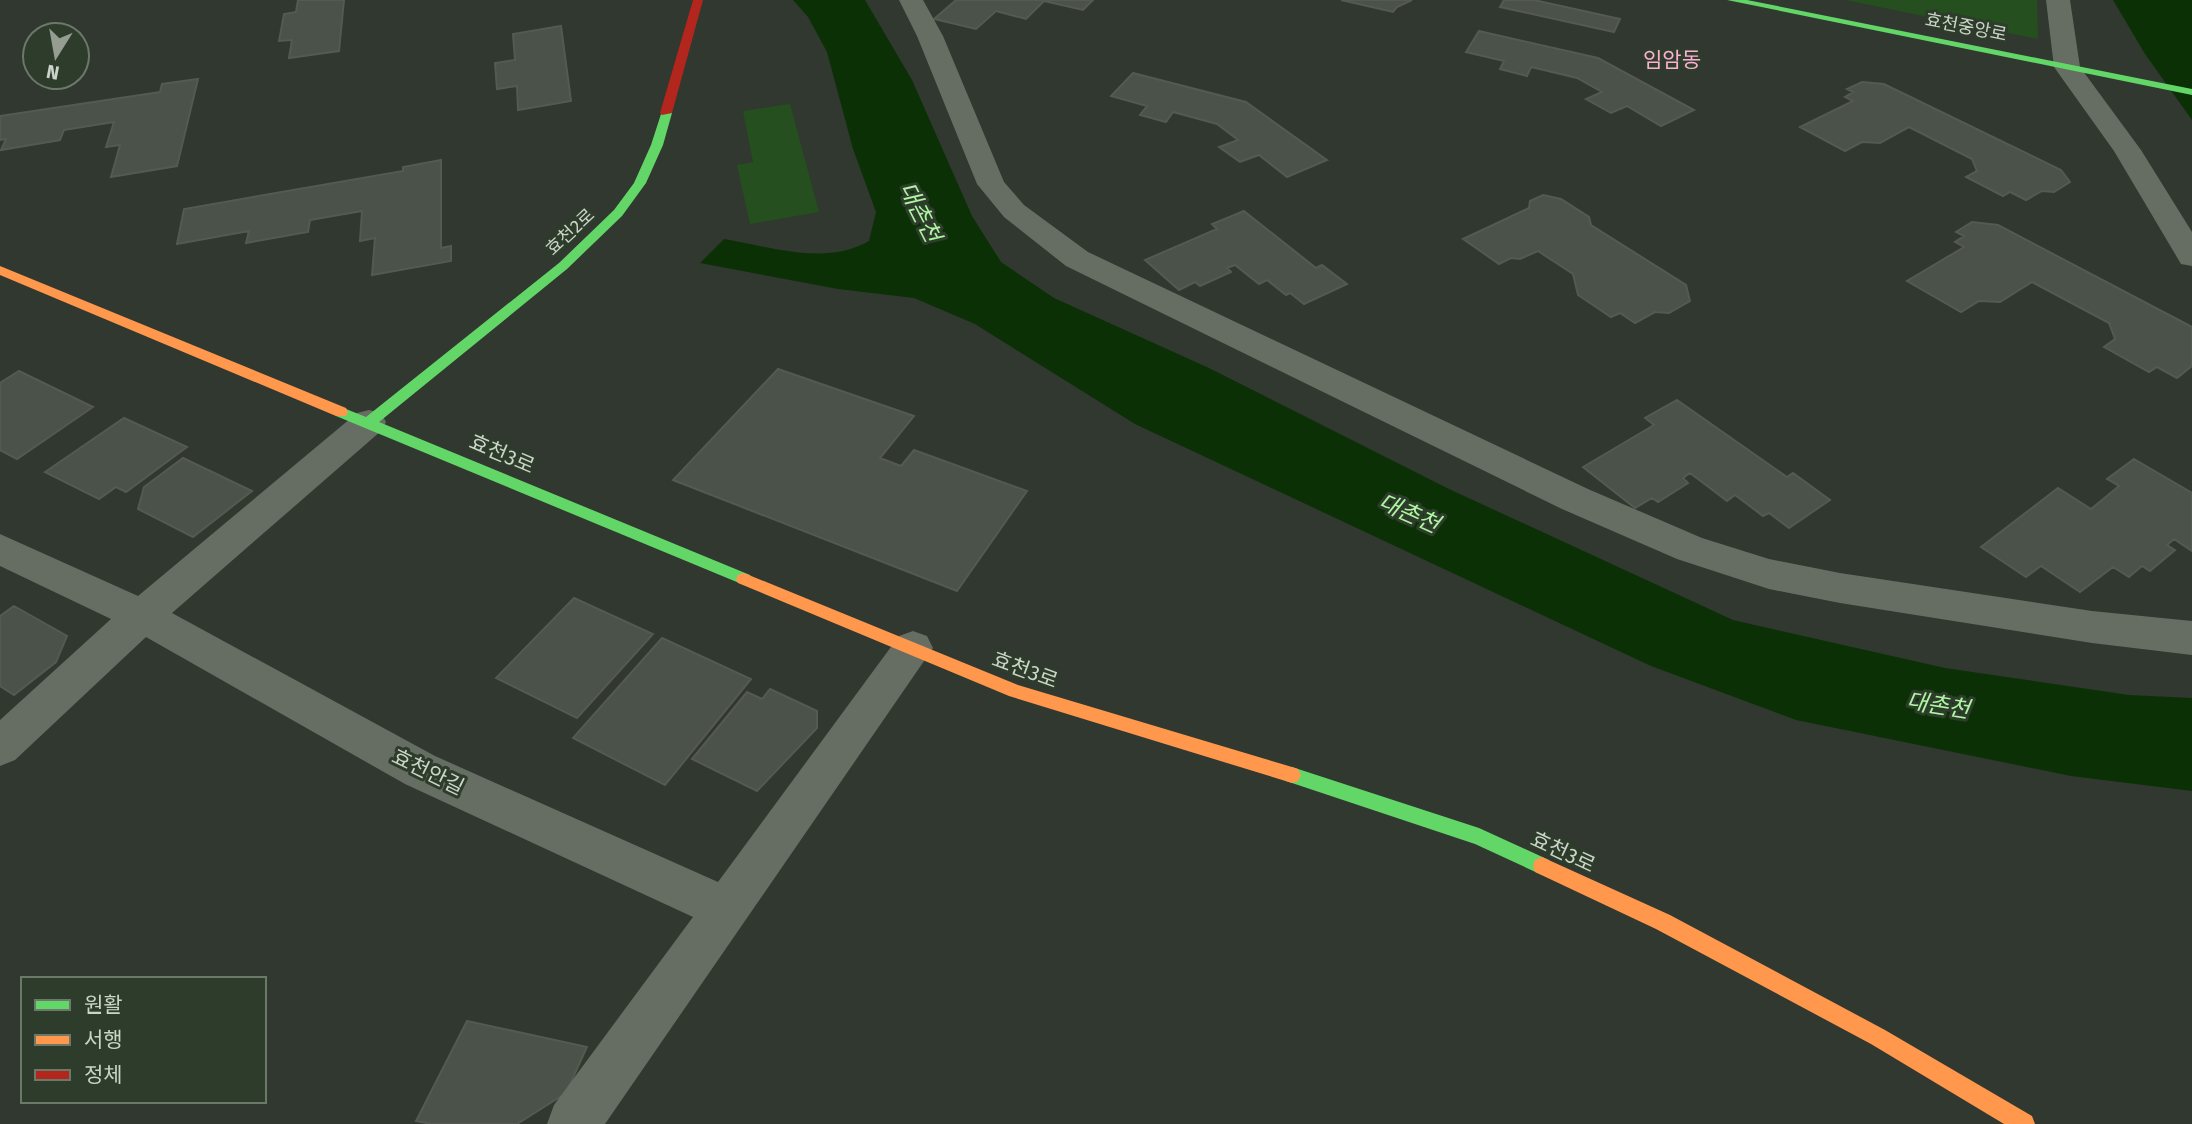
<svg xmlns="http://www.w3.org/2000/svg" width="2192" height="1124" font-family="'Fira Sans','Noto Sans KR',sans-serif">
  <rect width="100%" height="100%" fill="#30382f"/>
  <path fill="#254f1e" d="M1845 0H2037L2038 39Z
    M790 104 819 212 750 224 737 165 753 162 743 111Z"/>
  <path fill="#0c3006" d="M793 0H865L912 80 972 216 1001 262 1054 298 1209 368 1449 489 1733 620 1945 668 2129 695 2192 698V791L2071 776 1796 720 1651 666 1135 424 975 324 914 298 838 289 700 263 724 239C771 247 826 266 869 241L876 212 853 149 827 52 808 17Z
    M2113 0H2192V120L2145 54Z"/>
  <path fill="#4b524a" stroke="#545a52" stroke-width="2" d="M298 0H344L339 51 289 58 292 40 279 41 284 14 296 12Z
    M956 0H1093L1083 10 1044 1 1026 19 996 11 976 29 934 19Z
    M1341 0H1412L1397 7 1393 12Z
    M1504 0H1534L1620 19 1614 32 1500 7Z
    M561 26 571 101 518 110 517 86 497 89 495 63 515 60 513 34Z
    M1479 31 1598 58 1694 110 1661 126 1627 106 1611 113 1586 99 1602 92 1577 78 1531 67 1527 76 1500 69 1504 61 1466 52Z
    M1133 73 1246 102 1327 160 1287 177 1259 155 1240 162 1219 147 1238 140 1217 124 1173 112 1166 122 1140 115 1147 106 1111 96Z
    M198 79 177 166 111 177 120 145 106 147 114 122 64 130 60 140 1 150 6 139 0 140V116L160 92 162 84Z
    M1862 82 1884 84 2061 170 2070 182 2054 192 2042 191 2026 200 2010 192 2003 196 1966 177 1977 171 1972 159 1909 127 1880 143 1862 142 1845 151 1800 127 1853 101 1845 97 1853 92 1847 89Z
    M441 160V248L451 246V261L372 275 375 238 360 241 362 211 310 220 308 232 246 243 249 231 177 244 184 209 403 171V167Z
    M1543 195 1561 199 1589 217 1591 225 1686 285 1690 301 1669 313 1655 312 1635 323 1620 313 1611 317 1578 295 1573 274 1538 251 1520 259 1511 258 1499 264 1463 239 1529 208 1530 201Z
    M1244 211 1316 268 1322 265 1347 284 1304 304 1290 293 1286 295 1267 280 1259 284 1235 265 1227 268 1231 272 1200 286 1195 282 1179 290 1145 260 1217 229 1212 224Z
    M1972 222 1998 225 2192 327V366L2177 378 2157 367 2149 372 2104 347 2115 339 2109 323 2032 282 2000 302 1979 301 1961 312 1907 281 1964 247 1955 242 1964 236 1956 232Z
    M778 369 914 416 880 458 901 466 914 450 1027 491 957 591 673 480Z
    M19 371 93 407 17 459 0 450V383Z
    M1677 400 1787 477 1793 473 1830 500 1789 528 1769 513 1763 516 1735 495 1727 501 1690 473 1683 478 1688 483 1658 502 1652 498 1635 508 1583 467 1654 425 1645 418Z
    M124 418 187 447 126 492 116 487 99 499 45 472Z
    M183 458 252 491 193 537 138 509 144 487Z
    M2134 459 2192 493V551L2174 539 2167 545 2175 550 2150 571 2142 566 2129 577 2113 567 2080 592 2041 566 2026 577 1981 547 2058 488 2091 509 2119 486 2107 479Z
    M574 598 653 634 577 718 496 678Z
    M14 606 67 636 56 662 14 695 0 686V616Z
    M662 638 751 679 665 785 573 738Z
    M770 689 817 711V728L757 791 692 759 747 692 762 699Z
    M467 1021 587 1047 566 1093 517 1124H431L416 1121Z"/>
  <g fill="none" stroke-linecap="round" stroke-linejoin="round">
    <path fill="#666e64" fill-rule="evenodd" d="M899 0H923L943 36 1004 182 1024 205 1088 252 1588 489 1702 538 1769 559 1840 573 2092 611 2192 621V655L2092 643 1840 603 1769 589 1677 559 1562 509 1066 266 1004 217 977 184 917 36Z
      M2046 0H2070L2080 67 2141 150 2192 232V266L2181 264 2114 151 2054 67Z
      M369 410 381 413 386 422 381 431 172 613 435 756 718 882 899 636 913 631 927 636 933 648 605 1124H547L554 1105 693 917 405 784 146 637 15 760 0 766V720L111 619 0 566V534L138 596 357 413Z"/>
    <path fill="#63d668" fill-rule="evenodd" d="M1727 0H1747L2192 89V95Z
      M662 111 672 113 663 145 646 183 622 216 567 269 379 422 750 575 752 579 750 583 744 585 336 416 334 412 341 407 366 417 559 263 614 210 634 183 651 145Z
      M1292 767 1479 828 1549 860 1551 866 1549 872 1542 875 1475 844 1286 781 1283 775 1286 769Z"/>
    <path fill="#ff974d" fill-rule="evenodd" d="M0 266 346 408 348 412 346 416H336L0 275Z
      M744 573 1018 685 1292 767 1298 769 1301 775 1298 781 1292 783 1009 696 738 583 736 579 738 575Z
      M1542 857 1670 915 1885 1030 2032 1116 2035 1124H2004L1871 1044 1656 929 1535 872 1533 866 1535 860Z"/>
    <path fill="#b3261e" fill-rule="evenodd" d="M693 0H703L672 113 662 115 660 113Z"/>
  </g>
  <g text-anchor="middle" dominant-baseline="central" stroke-width="6" stroke-linejoin="round" paint-order="stroke">
    <g font-size="18" fill="#cbd4c9" stroke="#2d3c2b">
      <text transform="translate(1966 27) rotate(11)">효천중앙로</text>
      <text transform="translate(570 232) rotate(-43)">효천2로</text>
    </g>
    <g font-size="21" fill="#fdafd2" stroke="#2d3c2b">
      <text x="1672" y="60">임암동</text>
    </g>
    <g font-size="21" fill="#cbd4c9" stroke="#2d3c2b">
      <text transform="translate(502 454) rotate(23)">효천3로</text>
      <text transform="translate(1025 670) rotate(20)">효천3로</text>
      <text transform="translate(428 772) rotate(26)">효천안길</text>
      <text transform="translate(1563 852) rotate(25)">효천3로</text>
    </g>
    <g font-size="23" font-style="italic" fill="#aff6a2" stroke="#2d3c2b">
      <text transform="translate(920 212) rotate(63)">대촌천</text>
      <text transform="translate(1409 513) rotate(24)">대촌천</text>
      <text transform="translate(1938 705) rotate(9)">대촌천</text>
    </g>
  </g>
  <rect x="21" y="977" width="245" height="126" fill="#2d3c2b" stroke="#6c796a" stroke-width="2"/>
  <rect x="35" y="1000" width="35" height="10" fill="#63d668" stroke="#6c796a" stroke-width="2"/>
  <text x="84" y="1012" font-size="21" fill="#cbd4c9">원활</text>
  <rect x="35" y="1035" width="35" height="10" fill="#ff974d" stroke="#6c796a" stroke-width="2"/>
  <text x="84" y="1047" font-size="21" fill="#cbd4c9">서행</text>
  <rect x="35" y="1070" width="35" height="10" fill="#b3261e" stroke="#6c796a" stroke-width="2"/>
  <text x="84" y="1082" font-size="21" fill="#cbd4c9">정체</text>
  <g transform="translate(56 56) rotate(191)"><circle r="33" fill="#2d3c2b" stroke="#6c796a" stroke-width="2"/>
  <path d="M0-5L12 26L0 18L-12 26Z" fill="#959d93"/>
  <text y="-10" font-size="19" font-weight="bold" text-anchor="middle" fill="#cbd4c9">N</text>
  </g>
</svg>
